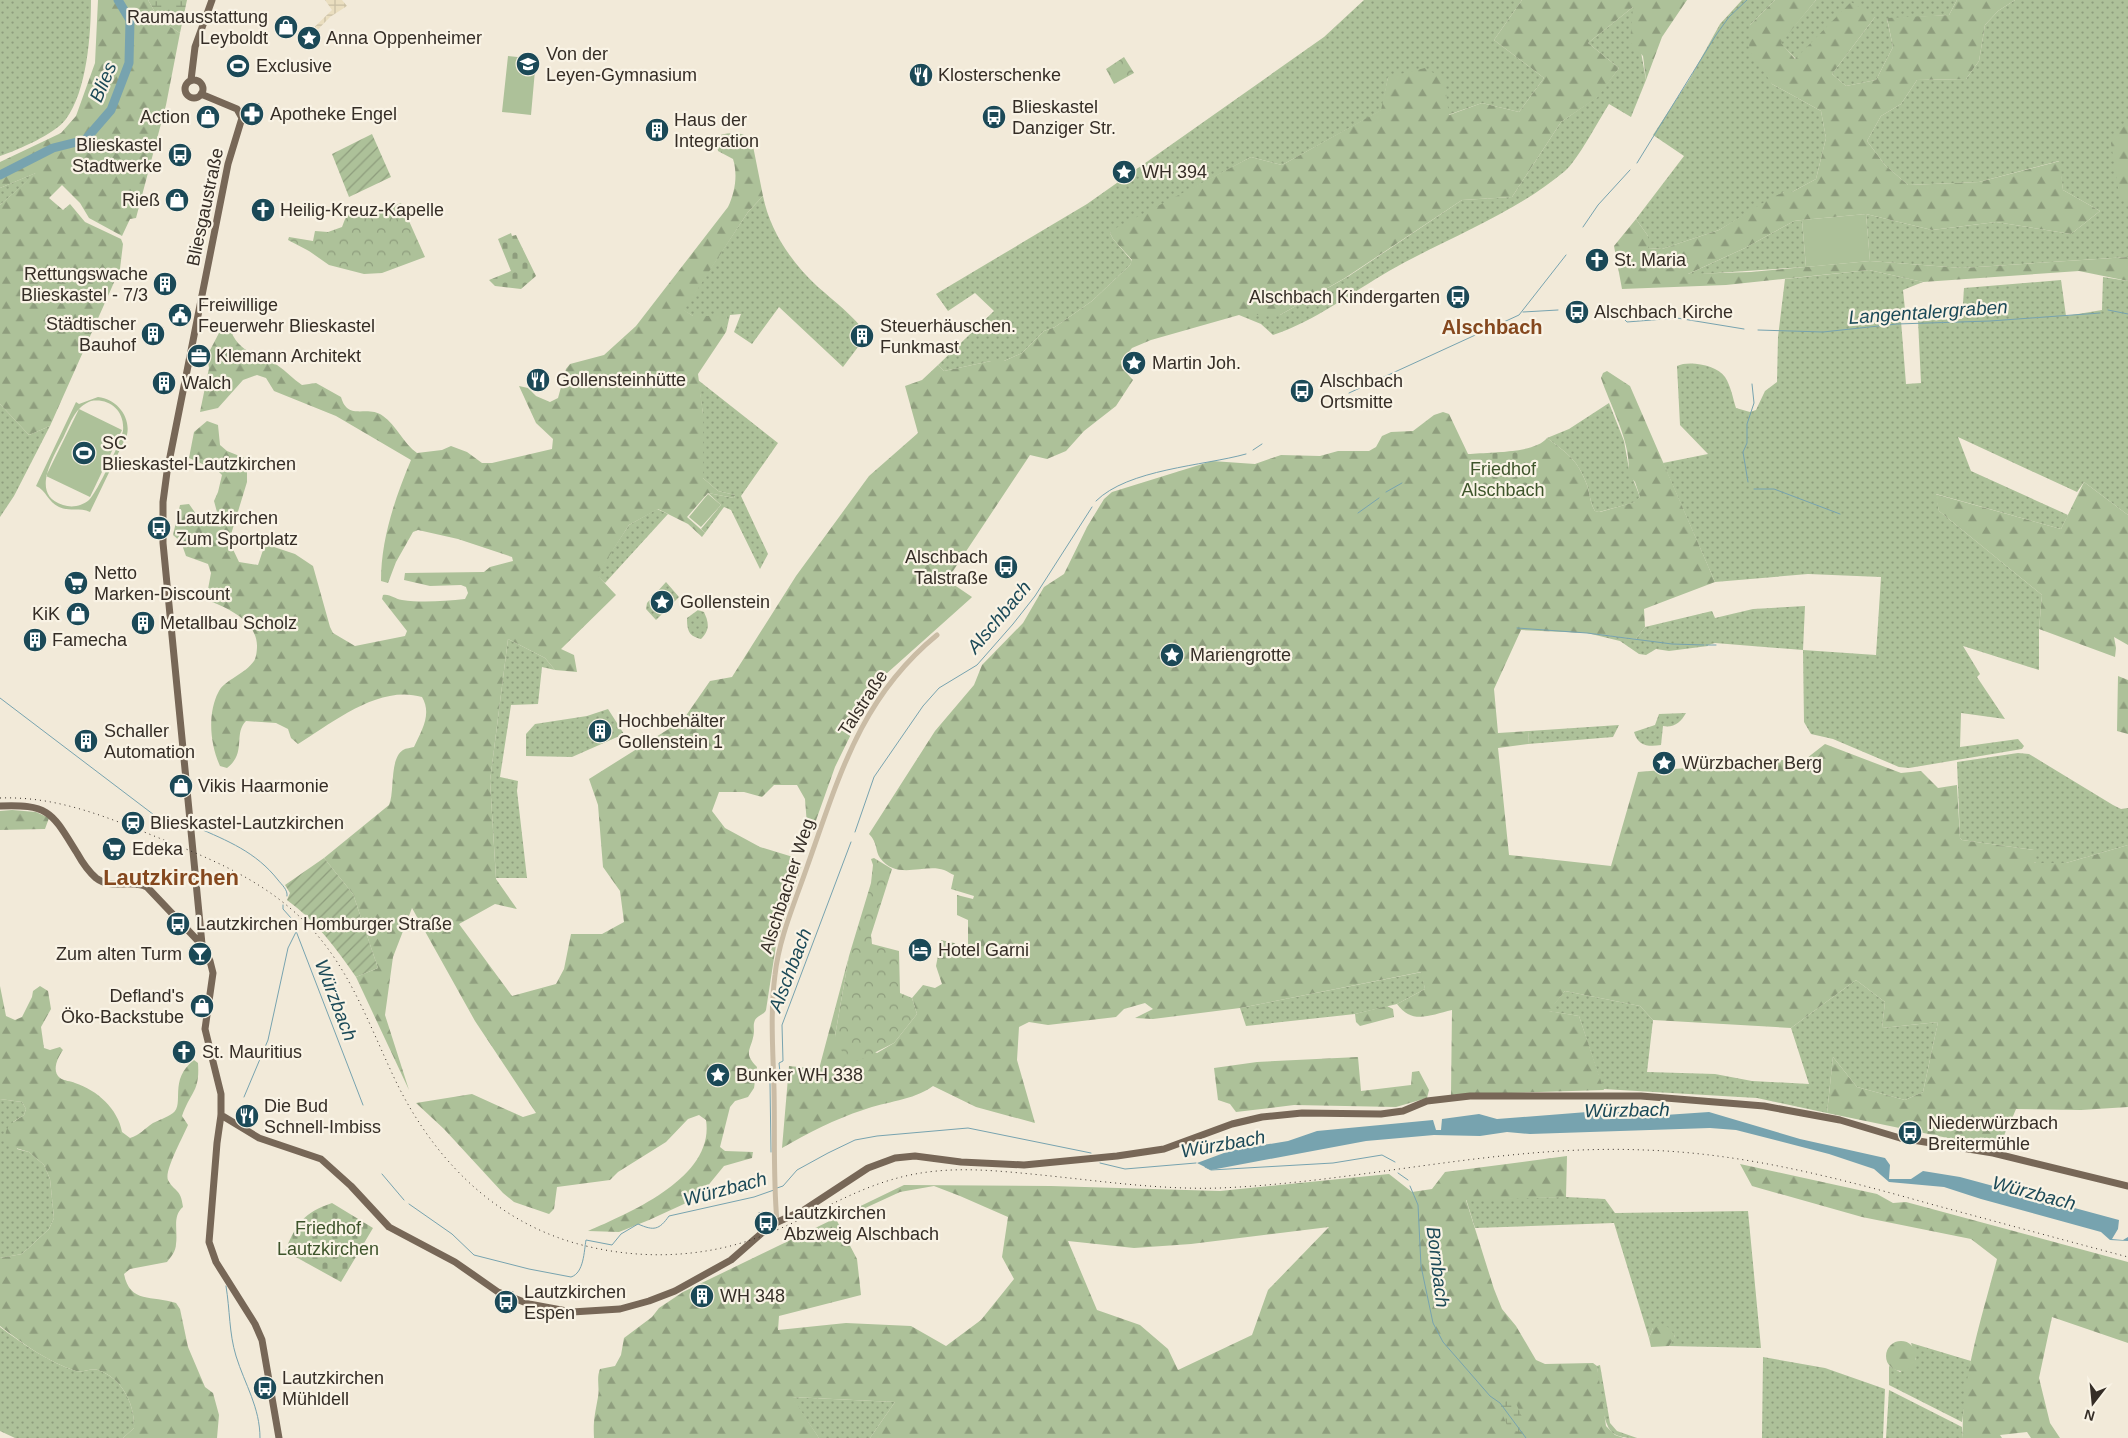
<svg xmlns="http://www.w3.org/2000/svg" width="2128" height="1438" font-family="Arial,sans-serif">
  <defs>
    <pattern id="grass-dots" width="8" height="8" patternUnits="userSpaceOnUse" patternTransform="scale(1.25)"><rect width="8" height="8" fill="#adc199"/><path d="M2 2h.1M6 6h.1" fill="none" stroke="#8e9d7d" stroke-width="1.8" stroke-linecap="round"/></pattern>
    <pattern id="forest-firs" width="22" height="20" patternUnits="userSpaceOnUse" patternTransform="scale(1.25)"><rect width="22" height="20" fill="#adc199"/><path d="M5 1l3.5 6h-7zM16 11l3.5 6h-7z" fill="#8e9d7d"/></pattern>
    <pattern id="wetland-marsh" width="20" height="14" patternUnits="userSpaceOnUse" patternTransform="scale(1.25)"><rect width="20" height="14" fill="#adc199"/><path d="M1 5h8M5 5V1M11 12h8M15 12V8" fill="none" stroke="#8e9d7d"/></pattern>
    <pattern id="cemetery-stones" width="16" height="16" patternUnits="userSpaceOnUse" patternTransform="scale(1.25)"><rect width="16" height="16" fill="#adc199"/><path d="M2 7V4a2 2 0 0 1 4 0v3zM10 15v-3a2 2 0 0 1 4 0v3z" fill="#8e9d7d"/></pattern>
    <pattern id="park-crowns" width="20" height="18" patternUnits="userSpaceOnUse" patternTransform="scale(1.25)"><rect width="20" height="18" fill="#adc199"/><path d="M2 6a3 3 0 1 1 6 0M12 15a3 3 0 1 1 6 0" fill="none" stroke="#8e9d7d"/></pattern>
    <pattern id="garden-furrows" width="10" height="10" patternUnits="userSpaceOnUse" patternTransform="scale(1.25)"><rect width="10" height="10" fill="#adc199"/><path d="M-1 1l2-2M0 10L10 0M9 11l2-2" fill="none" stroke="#8e9d7d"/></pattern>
    <pattern id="plaza-grid" width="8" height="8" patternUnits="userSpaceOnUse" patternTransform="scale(1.25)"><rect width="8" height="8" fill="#eadebf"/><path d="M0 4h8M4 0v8" fill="none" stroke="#c9bfa4"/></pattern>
  </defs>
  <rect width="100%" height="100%" fill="#f2ead9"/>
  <path fill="url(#grass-dots)" d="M0 0H91C91 34 87 91 66 119 55 134 18 150 0 156Z
    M1364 0H1522L1494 40 1544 78 1519 112 1482 103 1448 115 1388 77 1382 110 1282 165 1251 157 1110 233 1113 239 1132 261 1130 265 1092 301 1055 327 1044 331 1022 353 1004 361H991L944 371 938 365 994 311 975 293 948 311 936 294 1087 204 1324 37Z
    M1742 0H1775L1750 25 1772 84 1821 111 1826 138 1816 179 1792 192H1784L1719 230 1662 249 1648 248V236L1636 219 1684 156 1653 135 1689 80 1720 24Z
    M1816 0H1957L1949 15 1887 19 1893 47 1876 80 1846 86 1832 74 1875 17 1796 59 1780 43Z
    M2015 0H2128V257L1962 268 1870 261 1866 214 1932 230 1996 222 2071 234 2100 211 2063 190 2059 161 1979 182 1908 185 1885 165 1867 141 1881 116 1901 104 1917 80 1966 79 1979 61 1985 25 1998 11Z
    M1633 7 1646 80 1631 117 1609 104C1599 120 1577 161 1565 171 1514 214 1447 238 1389 271 1351 293 1315 321 1273 335L1261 324 1239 315H1280L1349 276 1462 200 1512 197 1561 122 1597 97 1619 68 1588 43Z
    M38 172 0 205V188Z
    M763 196C770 231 791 262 818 287 835 302 854 316 867 335L843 367 779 307 752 344 734 332 741 314 730 315 726 332V316H693L683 310 748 212Z
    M1802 220 1806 267 1686 275 1745 248 1794 221Z
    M1869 270 1923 282 1903 290 1906 319 1901 321 1906 384 1921 383 1918 320 1962 319 1964 288 2061 280 2066 316 2102 310 2103 277 2128 281V515L2084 482 2077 492 1958 437 1971 471 2068 515 2061 529 1936 494 1939 511 2042 595 2039 629V670L1963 646 1980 674 1977 677 2005 719 1961 713 1960 747 2018 739 2024 746 2022 749 1909 768 1899 767 1833 739 1811 734 1804 722 1803 650 1715 643 1708 645V646L1669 651 1656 649 1646 655 1639 654 1620 641 1587 633 1636 639 1645 627 1712 611 1715 618 1753 609 1805 606 1803 650 1876 655 1881 577 1808 574 1715 582 1663 463 1708 454 1680 425 1677 366C1689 360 1717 365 1725 377 1731 386 1733 399 1736 408L1750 412 1756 410 1765 391 1777 382 1778 337 1785 279Z
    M698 380 778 443 741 496 768 554 760 569 731 510 724 507 705 533 701 529 721 505 708 493 734 498 735 495 718 491 703 478V414Z
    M1609 403 1624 441 1629 469 1640 497 1636 502 1599 512 1595 511C1590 503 1590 494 1587 485 1578 460 1567 453 1547 438L1569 429Z
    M0 404 29 435 50 426 14 496 0 517Z
    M657 509 668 514 605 583 596 575 629 525Z
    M666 582 679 597 656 620 646 609 647 603Z
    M698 610 704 612C709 623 710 630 701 639 689 636 687 631 687 618Z
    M508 639 545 658 555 670 542 667 538 704 511 705 500 777 518 781 517 791 527 878H496L490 781Z
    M608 709 624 734 572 757 526 756V734L535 724 587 716Z
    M1686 713C1681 722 1674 728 1663 726L1661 745C1648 747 1638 746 1634 732L1655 725 1659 714Z
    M1619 725 1613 737 1528 744 1529 731Z
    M2018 753 2029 754 2113 805 2121 809 2128 808V845L2066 863H2036L2034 862V850L1962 840 1960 838 1957 762Z
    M1422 972 1425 989 1397 1004 1355 1014 1246 1026 1240 1008Z
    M1856 980 1885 1002 1882 1028 1938 1022 1923 1092 1905 1100 1857 1087 1833 1057 1827 1113 1757 1098 1603 1089 1579 1016 1548 1011 1565 991 1640 1006 1653 1020 1647 1072 1715 1074 1752 1081 1809 1084 1791 1028Z
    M0 1099 22 1102 26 1109 24 1115 13 1122 17 1149 29 1152 44 1165 50 1179 54 1218 49 1229 22 1254 0 1258Z
    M1566 1197 1605 1199 1615 1213 1748 1211 1761 1348 1669 1346 1675 1336 1653 1328 1649 1338 1614 1223 1475 1228 1466 1199Z
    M0 1327C23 1344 48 1362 76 1371 82 1373 90 1368 98 1370 122 1378 135 1404 134 1428L123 1438H15L0 1431Z
    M1911 1343 1971 1361 1962 1422 1889 1385V1366L1900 1372 1916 1359Z
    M1763 1357 1825 1368 1885 1389 1883 1438H1762Z
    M1600 1365 1610 1423 1617 1431 1637 1438C1630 1438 1621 1438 1614 1434 1601 1425 1599 1383 1597 1366Z
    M1889 1390 1962 1427 1963 1438H1886Z
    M791 1397 895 1402 870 1438H819Z"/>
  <path fill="url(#forest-firs)" fill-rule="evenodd" d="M98 0H148L159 19 180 33 166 105 136 218 130 219 122 236 89 218 80 203 62 185 49 198 63 210 70 204 85 222 121 239 123 244 120 269 50 426 29 435 0 404V205L36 173 0 188V162L61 133 76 116 95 63Z
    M1522 0H1687L1662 37 1646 80 1643 56 1630 42 1633 7 1588 43 1619 68 1598 97 1561 122 1512 197 1462 200 1345 278 1280 315H1239L1151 340 1132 348 1121 361 1122 368 1133 380 1116 406 1084 431 1066 451 1047 459 1030 455 947 580 972 597 970 599 876 683 835 767 814 826 807 825 805 799 797 785H774L762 797 744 792H719L712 811 725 828 760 847 793 857 802 865 776 945 766 1010C764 1015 758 1015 755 1020 753 1025 754 1027 754 1032 752 1050 742 1052 757 1067L754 1088 748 1097 735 1101 730 1107 720 1147 725 1151 753 1152 752 1158 724 1166 706 1188 684 1204 649 1220 619 1232 588 1231C631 1212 715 1177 706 1120L699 1115 688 1119 666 1142 618 1172 610 1180 557 1187 554 1209 549 1214 514 1202 503 1193 444 1129 416 1103 472 1094 523 1117 536 1113 475 1021 412 908 393 957 385 1015 409 1090 356 977 378 968 353 894 324 858 389 805C395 792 389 759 403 750 406 748 411 748 414 747 422 730 432 714 422 697 379 684 332 723 298 744L291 738 288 729 276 723 246 721C233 734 247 753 227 768L220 766C210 744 207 713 219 691 225 680 245 674 254 661 256 658 257 651 257 646 257 621 227 607 206 600L211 573 208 564 186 556 181 542 173 535 180 505 189 504 201 521 221 527 214 501 218 492 222 475 218 471 189 458 194 432 207 421 218 425 220 445 227 451 247 459V482L229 541 239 562 258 565 265 544 295 554 313 566 330 627 333 633 355 646 405 636 407 631 382 599 383 595C391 594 394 599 402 600 422 603 445 601 465 599L468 593 466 587 461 585 430 586 404 580 405 573 484 572 490 567 513 561 512 557 458 539 418 530 413 532 396 562 388 583 381 581C381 539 395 498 411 460L336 416 274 391 266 378 257 375 243 380 218 408 200 412 209 368 207 356 220 331 223 328 231 331C239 353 258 354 277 365 286 371 293 379 302 385L316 383 341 397C348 422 367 404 383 416 396 425 404 444 417 453L442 450 451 446 467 452 482 463H492L552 449 553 439 536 423 519 386 528 388 536 396 550 402 558 398 566 369 570 364 604 355 636 326 728 207C735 192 738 175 733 159L718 151 717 144 720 135C732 132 743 131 752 141L763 196 748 212 684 310 693 316H727L726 332 698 374 703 414V478L718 491 735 495 734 498 708 493 687 517 705 533 702 537 688 524 658 509 629 525 597 575 616 595 561 649 574 655 577 672 555 670 545 658 508 639 490 781 496 879 517 909 495 904 459 924 512 996 556 984 564 969 571 934H602L624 922 620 891 603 867 598 805 589 779 683 720 710 681 732 677 796 576 869 476 918 433 905 386 922 380 938 365 944 371 991 361H1004L1022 353 1044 331 1055 327 1092 301 1130 265 1132 260 1113 239 1110 233 1114 229 1251 157 1282 165 1381 110 1388 77 1425 68 1444 79 1449 115 1482 103 1519 112 1544 78 1494 40Z
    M1775 0H1816L1781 43 1795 59 1851 2 1875 17 1832 74 1846 86 1876 80 1893 47 1887 18 1949 15 1957 0H2015L1998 11 1985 25 1979 61 1966 79 1917 80 1901 104 1881 116 1867 141 1885 165 1908 185 1979 182 2060 161 2063 190 2100 211 2071 234 1996 222 1932 230 1866 214 1802 220 1794 221 1745 248 1688 274 1751 272 1870 261 1962 268 2128 257V281L2079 271 1923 282 1869 270 1726 285 1622 289 1614 246 1636 219 1648 236V248L1662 249 1719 230 1771 198 1784 192H1792L1816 179 1826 138 1821 111 1772 84 1749 50 1750 25Z
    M2128 121V205L2119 194 2111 143Z
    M1607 371 1630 386 1715 582 1644 609 1645 627 1636 639 1587 633 1521 630 1494 689 1498 733 1529 731 1528 744 1498 748 1509 855 1611 866 1638 772 1807 758 1825 744 1901 773 1921 771 1938 788 1957 785 1960 838 1962 840 2034 850V862L2036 863H2066L2128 845V1107L2081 1110 2016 1109C2011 1123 2002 1134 2001 1149L1827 1113 1833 1057 1857 1087 1905 1100 1923 1092 1938 1022 1882 1028 1885 1002 1856 980 1791 1028 1653 1020 1640 1006 1565 991 1549 1011 1579 1016 1604 1090 1451 1095 1452 1010C1430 1015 1412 1025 1397 1004L1425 989 1421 972 1240 1008 1153 1019 1135 1018 1153 1009 1145 1003 1124 1009 1116 1017 1048 1025 1029 1022 1019 1027 1017 1060 1035 1123 976 1107 933 1086C912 1101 887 1101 863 1110 835 1119 808 1133 782 1148L789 1066 819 1069 849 956 835 1036 877 1053 894 1043 917 1014 912 998 923 985 935 988 942 984 936 966 941 940 954 943 964 950 968 947V920L957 915V895L973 899 974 896 951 889 954 875C951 874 947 871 944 870 925 863 897 881 880 858 875 851 878 843 869 834L935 731 974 685 982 665 1023 623 1044 587 1064 574 1087 527 1104 499 1112 492 1212 461 1255 464 1281 455 1320 456 1338 451H1369L1376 447 1382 436 1391 432 1413 431 1434 415 1443 412 1449 414 1468 454C1488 452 1534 454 1547 438 1567 453 1578 460 1587 485 1590 494 1590 503 1595 511L1600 512 1635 502 1640 497 1635 482 1628 474C1633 446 1610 405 1601 378L1603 373Z
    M2084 482 2128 515V645L2114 637 2116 648 2115 657 2039 629 2042 595 1939 511 1935 494 2061 529Z
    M2118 676 2128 680V734L2117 731Z
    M12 810 36 812 49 818 45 829 0 830V811Z
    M0 986 6 1016 15 1020 22 1017 32 997 33 991 40 986 48 991 51 1009 41 1027 44 1048 50 1050 60 1047 63 1050C58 1057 51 1071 60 1078 64 1081 71 1081 75 1083 97 1090 118 1109 122 1132L130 1138C140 1135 144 1129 153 1123 159 1120 166 1118 173 1113 185 1104 168 1080 194 1060L198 1063C200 1092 191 1091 182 1116L188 1125C183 1137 164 1171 168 1180 174 1192 181 1188 183 1207 172 1216 178 1231 176 1244 176 1251 171 1257 167 1262L130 1269 124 1274C130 1304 152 1295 176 1303L180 1309 188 1347 205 1387 213 1393 219 1415 217 1438H123L134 1428C135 1404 122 1378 98 1370 90 1368 82 1373 76 1371 48 1362 23 1344 0 1326V1258L22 1254 49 1229 54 1218 50 1179 44 1165 29 1152 9 1146C0 1129 10 1124 24 1115L26 1109 22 1102 0 1099Z
    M1387 1006 1393 1009 1394 1017 1360 1026 1356 1022 1355 1014Z
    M1358 1057 1361 1091 1411 1085 1412 1072 1419 1071 1429 1090 1427 1098 1396 1107 1294 1105 1236 1112 1230 1104 1218 1100 1214 1068 1257 1062Z
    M1567 1156 1566 1197 1466 1200 1494 1289 1502 1309 1516 1326 1536 1360 1545 1364 1593 1363 1597 1366 1606 1426 1615 1435 1624 1438H870L895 1402 792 1397 819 1438H594C593 1421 595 1414 598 1397 600 1388 596 1379 600 1369L615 1366 621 1355 624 1338 652 1317 659 1308 683 1292 904 1185 1051 1186 1220 1191 1389 1174 1412 1192 1432 1189 1445 1172ZM934 1186 960 1196 1008 1217 1002 1257 1014 1279 981 1320 946 1346 911 1326 846 1323 778 1330 779 1316 861 1295 857 1259 837 1221 900 1192ZM1329 1227 1268 1290 1252 1335 1178 1370 1168 1349 1140 1325 1097 1310 1068 1241 1134 1248 1191 1244Z
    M1740 1164 1877 1194 1893 1203 1906 1202 2128 1262V1343L2052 1317 2039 1378 2050 1423 2060 1438H2031L2027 1432 2000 1435 2002 1438H1963C1960 1382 1983 1314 1997 1259L1971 1239 1862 1217 1752 1186Z
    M1662 1325 1670 1328 1675 1337 1669 1346 1651 1347 1649 1338 1653 1328Z
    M1886 1356a15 15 0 1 1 30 0a15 15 0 1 1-30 0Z"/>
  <path fill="url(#wetland-marsh)" d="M148 0H187L180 33 159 19Z
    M1514 1399 1527 1428 1520 1432 1509 1430 1497 1401 1501 1403Z"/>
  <path fill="url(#cemetery-stones)" d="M511 233 512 236 516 235 536 276 521 289 495 286 489 280 511 271 498 239Z
    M1514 451 1531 452 1526 478 1534 480 1533 488 1511 502 1478 498 1486 454Z
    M332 1203 373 1228 341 1282 285 1251C297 1223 303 1213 332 1203Z"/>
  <path fill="url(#park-crowns)" d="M1124 57 1134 73 1114 84 1106 69Z
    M401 203 425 257 382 273 364 274 329 265 309 251 288 240 289 237 313 241 315 231 328 232 342 227 350 206 353 205 361 218Z
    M874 858 892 869 871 935 872 944 899 951 900 993 912 998 917 1014 894 1043 858 1061 844 1056 835 1036 849 956 871 883 873 865 871 859Z"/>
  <path fill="url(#garden-furrows)" d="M372 134 391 177 349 197 332 154Z
    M324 858 353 894 378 968 356 977C336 948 316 921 287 900L290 893 285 885Z"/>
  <path fill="#adc199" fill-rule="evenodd" d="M508 56 536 59 531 115 502 112Z
    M1866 214 1870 261 1806 267 1802 220Z
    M98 397C117 399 131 417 127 435L90 512C80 507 70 512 59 507 48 502 46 490 36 486L76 402 79 404ZM91 401C110 398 125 411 123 431 119 445 98 491 89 500 82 506 72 508 63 505 29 495 54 456 64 436 71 422 75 407 91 401Z
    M79 409 122 430 90 497 46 476Z
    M708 494 721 505 701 527 689 517Z"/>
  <path fill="url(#plaza-grid)" d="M325 0H342L347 6 330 17 302 46 298 43 332 10Z"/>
  <path fill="#77a3af" d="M1600 1111 1665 1115 1709 1112 1800 1139 1885 1158 1890 1165 1889 1179H1911L1923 1171 1960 1177 2119 1220 2118 1229 2112 1239 2123 1240 2128 1237V1241L2110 1240 2101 1232 1981 1199 1944 1187 1889 1182 1874 1169 1829 1154 1736 1130 1710 1128 1530 1134 1507 1132 1480 1136 1434 1135 1366 1141 1211 1170 1197 1163 1232 1150 1288 1141 1317 1131 1433 1120 1436 1130H1441L1442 1119 1479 1114 1497 1119Z"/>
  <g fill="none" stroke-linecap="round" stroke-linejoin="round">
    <path stroke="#77a3af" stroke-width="1" d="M1637 163 1716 35 1729 17 1747 0
      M1583 227 1598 205 1630 170
      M1597 309H1615
      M1622 309 1624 319 1627 322 1677 318 1744 329
      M2108 310 2128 314
      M1523 312 1558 310
      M1758 330 1823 332 1897 324 1990 321 2100 313
      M1349 393 1519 315 1566 255
      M1253 450 1262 444
      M1748 482 1743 452 1747 443V424L1754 403 1752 384
      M1754 489H1774L1840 514
      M1386 492 1402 483
      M1096 501C1128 469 1203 466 1246 454
      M1358 513 1379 498
      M1517 628 1587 633 1672 644 1704 645
      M1706 645H1716
      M0 698 162 821 179 828 184 827
      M196 827C228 841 256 852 278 880 282 885 288 890 287 896
      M855 832 874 777 923 706 939 688 977 665 1013 624 1035 596 1092 507
      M283 905V909L291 918 363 1105
      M770 1082 771 1152
      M781 1082 779 1063 783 1061 782 1025 851 842
      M244 1097 268 1040 288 948 296 932
      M1100 1163 1125 1169 1196 1163
      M1205 1167 1211 1170 1333 1163 1382 1155 1395 1162
      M1398 1173 1408 1180
      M382 1174 404 1200
      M1410 1186 1418 1205 1421 1266 1433 1323 1443 1342 1490 1396 1500 1403 1526 1438
      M777 1188 783 1186 797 1170 828 1153 855 1140 877 1136 968 1128 1091 1153
      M409 1204 452 1234 474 1255 529 1269 571 1277C584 1273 584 1251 586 1240L612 1245 621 1234 638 1224C654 1231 659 1230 669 1216L754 1197 774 1190
      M226 1286C230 1310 229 1333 236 1356 245 1385 260 1407 260 1438"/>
    <path stroke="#77a3af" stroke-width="9" d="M0 175 53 148 85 140 111 110 129 63 130 20 118 0"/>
    <path stroke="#cabca5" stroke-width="5" d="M777 1222C773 1178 775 1133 774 1089 773 1051 770 1013 775 975 779 938 795 902 807 867 839 777 860 698 937 635"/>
    <path stroke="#776757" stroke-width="7" d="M191 80 195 47 212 0
      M185 89a9 9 0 1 1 18 0a9 9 0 1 1-18 0Z
      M201 94 237 109 242 118 228 164 167 472 163 502V543L202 944 210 961 213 973 205 1029 221 1094V1115L217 1143 209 1242 216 1262 255 1324 262 1340 279 1438
      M0 806C50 804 52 813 77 853 82 862 88 871 96 878 111 890 130 879 147 887L201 944
      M221 1115 259 1138 321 1159 351 1186 389 1227 455 1262 498 1292 529 1304 572 1312 620 1309 649 1301 675 1291 731 1260 771 1225 804 1210 868 1168 895 1158 915 1156 961 1162 1024 1165 1117 1156 1164 1149 1232 1124 1262 1117 1302 1113 1381 1114 1403 1111 1427 1101 1470 1096H1641L1764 1106 1840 1120 1900 1138 1993 1153 2128 1186"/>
    <path stroke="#352d26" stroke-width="1" stroke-dasharray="1 4" stroke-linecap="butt" d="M0 798C57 796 107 817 159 838 211 859 261 879 302 919 346 961 366 1017 391 1071 429 1155 494 1224 586 1246 648 1261 713 1257 772 1232 830 1208 871 1177 937 1171 968 1168 1000 1171 1031 1174 1094 1180 1157 1190 1220 1188 1362 1182 1502 1144 1644 1150 1744 1153 1838 1178 1934 1205 1998 1222 2063 1240 2128 1257"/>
  </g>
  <defs>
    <g id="shop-disc" transform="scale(1.25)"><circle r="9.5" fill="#1b4957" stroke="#f9f3e5"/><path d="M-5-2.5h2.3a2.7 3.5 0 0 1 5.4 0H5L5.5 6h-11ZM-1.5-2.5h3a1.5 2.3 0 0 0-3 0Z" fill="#fff"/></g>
    <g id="sight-disc" transform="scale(1.25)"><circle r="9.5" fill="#1b4957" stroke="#f9f3e5"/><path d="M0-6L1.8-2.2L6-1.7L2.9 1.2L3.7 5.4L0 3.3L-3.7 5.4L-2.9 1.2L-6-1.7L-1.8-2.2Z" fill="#fff"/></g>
    <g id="school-disc" transform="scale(1.25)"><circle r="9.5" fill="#1b4957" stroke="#f9f3e5"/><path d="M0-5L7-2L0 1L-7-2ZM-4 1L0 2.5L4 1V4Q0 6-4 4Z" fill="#fff"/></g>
    <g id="stadium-disc" transform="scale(1.25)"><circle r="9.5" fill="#1b4957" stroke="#f9f3e5"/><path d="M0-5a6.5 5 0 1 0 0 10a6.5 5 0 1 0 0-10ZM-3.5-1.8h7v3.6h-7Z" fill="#fff"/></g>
    <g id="restaurant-disc" transform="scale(1.25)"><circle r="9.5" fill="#1b4957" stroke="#f9f3e5"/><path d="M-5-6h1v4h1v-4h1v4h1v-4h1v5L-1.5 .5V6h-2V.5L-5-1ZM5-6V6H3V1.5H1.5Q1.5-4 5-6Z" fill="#fff"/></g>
    <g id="pharmacy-disc" transform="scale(1.25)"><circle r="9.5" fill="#1b4957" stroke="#f9f3e5"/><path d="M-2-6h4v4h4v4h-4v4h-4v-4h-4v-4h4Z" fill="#fff"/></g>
    <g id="bus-disc" transform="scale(1.25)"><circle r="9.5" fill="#1b4957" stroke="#f9f3e5"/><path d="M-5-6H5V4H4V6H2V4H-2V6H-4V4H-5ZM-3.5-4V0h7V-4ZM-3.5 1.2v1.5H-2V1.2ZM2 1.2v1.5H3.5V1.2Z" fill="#fff"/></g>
    <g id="building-disc" transform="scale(1.25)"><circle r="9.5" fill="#1b4957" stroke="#f9f3e5"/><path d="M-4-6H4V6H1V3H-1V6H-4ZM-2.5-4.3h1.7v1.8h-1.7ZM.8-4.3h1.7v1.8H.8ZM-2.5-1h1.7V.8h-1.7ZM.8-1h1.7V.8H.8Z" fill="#fff"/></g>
    <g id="church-disc" transform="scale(1.25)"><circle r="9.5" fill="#1b4957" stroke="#f9f3e5"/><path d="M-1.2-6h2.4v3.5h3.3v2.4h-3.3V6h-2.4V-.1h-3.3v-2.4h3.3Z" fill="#fff"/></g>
    <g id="civic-disc" transform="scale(1.25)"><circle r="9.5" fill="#1b4957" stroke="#f9f3e5"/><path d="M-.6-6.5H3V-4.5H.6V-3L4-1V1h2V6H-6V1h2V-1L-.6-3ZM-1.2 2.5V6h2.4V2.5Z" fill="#fff"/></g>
    <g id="office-disc" transform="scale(1.25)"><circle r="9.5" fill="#1b4957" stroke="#f9f3e5"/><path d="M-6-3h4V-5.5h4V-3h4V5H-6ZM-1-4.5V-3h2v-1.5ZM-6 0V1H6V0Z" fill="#fff"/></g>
    <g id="supermarket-disc" transform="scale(1.25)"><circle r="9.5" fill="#1b4957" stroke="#f9f3e5"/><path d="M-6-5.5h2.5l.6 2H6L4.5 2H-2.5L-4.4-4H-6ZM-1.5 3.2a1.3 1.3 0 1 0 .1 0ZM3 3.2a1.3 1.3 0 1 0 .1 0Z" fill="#fff"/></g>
    <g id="station-disc" transform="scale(1.25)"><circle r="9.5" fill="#1b4957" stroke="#f9f3e5"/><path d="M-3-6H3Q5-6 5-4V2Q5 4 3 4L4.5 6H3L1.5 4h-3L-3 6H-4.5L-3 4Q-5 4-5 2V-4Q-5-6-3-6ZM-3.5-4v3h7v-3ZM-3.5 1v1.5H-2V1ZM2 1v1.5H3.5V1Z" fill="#fff"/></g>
    <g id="hotel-disc" transform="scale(1.25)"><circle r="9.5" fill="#1b4957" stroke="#f9f3e5"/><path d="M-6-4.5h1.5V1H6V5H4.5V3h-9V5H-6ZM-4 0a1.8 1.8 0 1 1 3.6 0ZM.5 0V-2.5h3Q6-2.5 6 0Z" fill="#fff"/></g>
    <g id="bar-disc" transform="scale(1.25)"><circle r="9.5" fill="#1b4957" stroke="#f9f3e5"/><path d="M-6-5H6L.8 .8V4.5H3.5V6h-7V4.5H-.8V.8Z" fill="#fff"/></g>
  </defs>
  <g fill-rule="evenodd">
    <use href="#shop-disc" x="286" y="27"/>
    <use href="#sight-disc" x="309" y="38"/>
    <use href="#school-disc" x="528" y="64"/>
    <use href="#stadium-disc" x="238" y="66"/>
    <use href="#restaurant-disc" x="921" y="75"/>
    <use href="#pharmacy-disc" x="252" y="114"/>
    <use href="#shop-disc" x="208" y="117"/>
    <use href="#bus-disc" x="994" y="117"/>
    <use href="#building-disc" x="657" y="130"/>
    <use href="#bus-disc" x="180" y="155"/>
    <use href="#sight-disc" x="1124" y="172"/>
    <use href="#shop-disc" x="177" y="200"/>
    <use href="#church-disc" x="263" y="210"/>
    <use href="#church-disc" x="1597" y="260"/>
    <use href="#building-disc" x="165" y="284"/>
    <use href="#bus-disc" x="1458" y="297"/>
    <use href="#bus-disc" x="1577" y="312"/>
    <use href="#civic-disc" x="180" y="315"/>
    <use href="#building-disc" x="153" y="334"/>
    <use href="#building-disc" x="862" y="336"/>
    <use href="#office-disc" x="199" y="356"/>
    <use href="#sight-disc" x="1134" y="363"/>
    <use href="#restaurant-disc" x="538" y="380"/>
    <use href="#building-disc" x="164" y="383"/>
    <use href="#bus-disc" x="1302" y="391"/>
    <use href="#stadium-disc" x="84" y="453"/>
    <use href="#bus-disc" x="159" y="528"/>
    <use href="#bus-disc" x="1006" y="567"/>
    <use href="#supermarket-disc" x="76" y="583"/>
    <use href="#sight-disc" x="662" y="602"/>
    <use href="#shop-disc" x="78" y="614"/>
    <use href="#building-disc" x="143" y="623"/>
    <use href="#building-disc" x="35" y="640"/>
    <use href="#sight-disc" x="1172" y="655"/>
    <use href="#building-disc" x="600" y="731"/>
    <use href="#building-disc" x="86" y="741"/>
    <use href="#sight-disc" x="1664" y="763"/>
    <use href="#shop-disc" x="181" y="786"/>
    <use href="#station-disc" x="133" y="823"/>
    <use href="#supermarket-disc" x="114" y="849"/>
    <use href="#bus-disc" x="178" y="924"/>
    <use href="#hotel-disc" x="920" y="950"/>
    <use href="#bar-disc" x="200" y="954"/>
    <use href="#shop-disc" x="202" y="1006"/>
    <use href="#church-disc" x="184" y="1052"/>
    <use href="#sight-disc" x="718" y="1075"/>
    <use href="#restaurant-disc" x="247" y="1116"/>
    <use href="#bus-disc" x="1910" y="1133"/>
    <use href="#bus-disc" x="766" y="1223"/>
    <use href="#building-disc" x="702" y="1296"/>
    <use href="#bus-disc" x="506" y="1302"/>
    <use href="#bus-disc" x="265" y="1388"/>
  </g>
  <g text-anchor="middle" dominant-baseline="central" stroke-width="4.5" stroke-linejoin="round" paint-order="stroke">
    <g font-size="18" fill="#352d26" stroke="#f9f3e5" text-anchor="start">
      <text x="268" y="17" text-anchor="end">Raumausstattung<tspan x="268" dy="21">Leyboldt</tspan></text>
      <text x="326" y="38">Anna Oppenheimer</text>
      <text x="546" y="54">Von der<tspan x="546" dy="21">Leyen-Gymnasium</tspan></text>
      <text x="256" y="66">Exclusive</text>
      <text x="938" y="75">Klosterschenke</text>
      <text x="1012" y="107">Blieskastel<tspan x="1012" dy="21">Danziger Str.</tspan></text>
      <text x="270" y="114">Apotheke Engel</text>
      <text x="190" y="117" text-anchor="end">Action</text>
      <text x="674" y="120">Haus der<tspan x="674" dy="21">Integration</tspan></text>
      <text x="162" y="145" text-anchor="end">Blieskastel<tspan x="162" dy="21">Stadtwerke</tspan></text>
      <text x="1142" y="172">WH 394</text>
      <text x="160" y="200" text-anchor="end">Rieß</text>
      <text x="280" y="210">Heilig-Kreuz-Kapelle</text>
      <text x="1614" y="260">St. Maria</text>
      <text x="148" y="274" text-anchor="end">Rettungswache<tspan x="148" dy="21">Blieskastel - 7/3</tspan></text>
      <text x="1440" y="297" text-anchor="end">Alschbach Kindergarten</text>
      <text x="198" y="305">Freiwillige<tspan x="198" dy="21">Feuerwehr Blieskastel</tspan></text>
      <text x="1594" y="312">Alschbach Kirche</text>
      <text x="136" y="324" text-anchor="end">Städtischer<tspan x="136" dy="21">Bauhof</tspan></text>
      <text x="880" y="326">Steuerhäuschen.<tspan x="880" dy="21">Funkmast</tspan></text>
      <text x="216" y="356">Klemann Architekt</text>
      <text x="1152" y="363">Martin Joh.</text>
      <text x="556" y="380">Gollensteinhütte</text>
      <text x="1320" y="381">Alschbach<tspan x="1320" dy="21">Ortsmitte</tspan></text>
      <text x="182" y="383">Walch</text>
      <text x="102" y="443">SC<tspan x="102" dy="21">Blieskastel-Lautzkirchen</tspan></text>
      <text x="176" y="518">Lautzkirchen<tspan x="176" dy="21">Zum Sportplatz</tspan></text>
      <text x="988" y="557" text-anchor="end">Alschbach<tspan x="988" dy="21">Talstraße</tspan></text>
      <text x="94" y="573">Netto<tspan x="94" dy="21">Marken-Discount</tspan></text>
      <text x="680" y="602">Gollenstein</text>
      <text x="60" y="614" text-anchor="end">KiK</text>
      <text x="160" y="623">Metallbau Scholz</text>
      <text x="52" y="640">Famecha</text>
      <text x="1190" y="655">Mariengrotte</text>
      <text x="618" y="721">Hochbehälter<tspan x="618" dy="21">Gollenstein 1</tspan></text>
      <text x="104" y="731">Schaller<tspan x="104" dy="21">Automation</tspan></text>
      <text x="1682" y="763">Würzbacher Berg</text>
      <text x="198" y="786">Vikis Haarmonie</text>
      <text x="150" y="823">Blieskastel-Lautzkirchen</text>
      <text x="132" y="849">Edeka</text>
      <text x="196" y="924">Lautzkirchen Homburger Straße</text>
      <text x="938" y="950">Hotel Garni</text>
      <text x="182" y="954" text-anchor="end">Zum alten Turm</text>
      <text x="184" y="996" text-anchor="end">Defland's<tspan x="184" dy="21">Öko-Backstube</tspan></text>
      <text x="202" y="1052">St. Mauritius</text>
      <text x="736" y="1075">Bunker WH 338</text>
      <text x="264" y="1106">Die Bud<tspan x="264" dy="21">Schnell-Imbiss</tspan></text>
      <text x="1928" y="1123">Niederwürzbach<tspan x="1928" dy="21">Breitermühle</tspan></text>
      <text x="784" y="1213">Lautzkirchen<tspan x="784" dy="21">Abzweig Alschbach</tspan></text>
      <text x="524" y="1292">Lautzkirchen<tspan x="524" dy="21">Espen</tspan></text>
      <text x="720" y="1296">WH 348</text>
      <text x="282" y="1378">Lautzkirchen<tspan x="282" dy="21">Mühldell</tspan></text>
    </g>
    <g font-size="18" fill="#352d26" stroke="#f9f3e5">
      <text transform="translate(205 207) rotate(-78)">Bliesgaustraße</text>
      <text transform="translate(863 703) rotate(-57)">Talstraße</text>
      <text transform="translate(787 886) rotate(-72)">Alschbacher Weg</text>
    </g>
    <g font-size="18" fill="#3d542a" stroke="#f9f3e5">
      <text x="1503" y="469">Friedhof<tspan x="1503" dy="21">Alschbach</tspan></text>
      <text x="328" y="1228">Friedhof<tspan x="328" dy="21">Lautzkirchen</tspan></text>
    </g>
    <g font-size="19" font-style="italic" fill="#1b4957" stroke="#f9f3e5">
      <text transform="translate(103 82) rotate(-67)">Blies</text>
      <text transform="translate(1928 312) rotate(-4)">Langentalergraben</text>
      <text transform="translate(999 617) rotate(-50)">Alschbach</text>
      <text transform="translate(790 970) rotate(-69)">Alschbach</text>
      <text transform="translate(336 1000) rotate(69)">Würzbach</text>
      <text transform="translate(1627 1110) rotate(-1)">Würzbach</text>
      <text transform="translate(1223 1144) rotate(-10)">Würzbach</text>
      <text transform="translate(725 1189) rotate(-15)">Würzbach</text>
      <text transform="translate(2034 1193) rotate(15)">Würzbach</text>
      <text transform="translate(1438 1267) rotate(83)">Bornbach</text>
    </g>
    <g font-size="20" font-weight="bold" fill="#85481e" stroke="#f9f3e5">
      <text x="1492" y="327">Alschbach</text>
    </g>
    <g font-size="22" font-weight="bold" fill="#85481e" stroke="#f9f3e5">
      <text x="171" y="877">Lautzkirchen</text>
    </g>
  </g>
  <g transform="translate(2093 1403) rotate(196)" stroke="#f9f3e5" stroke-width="4" paint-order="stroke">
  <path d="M0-4L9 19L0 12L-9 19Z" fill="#352d26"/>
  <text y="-8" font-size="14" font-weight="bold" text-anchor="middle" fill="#352d26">N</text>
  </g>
</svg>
